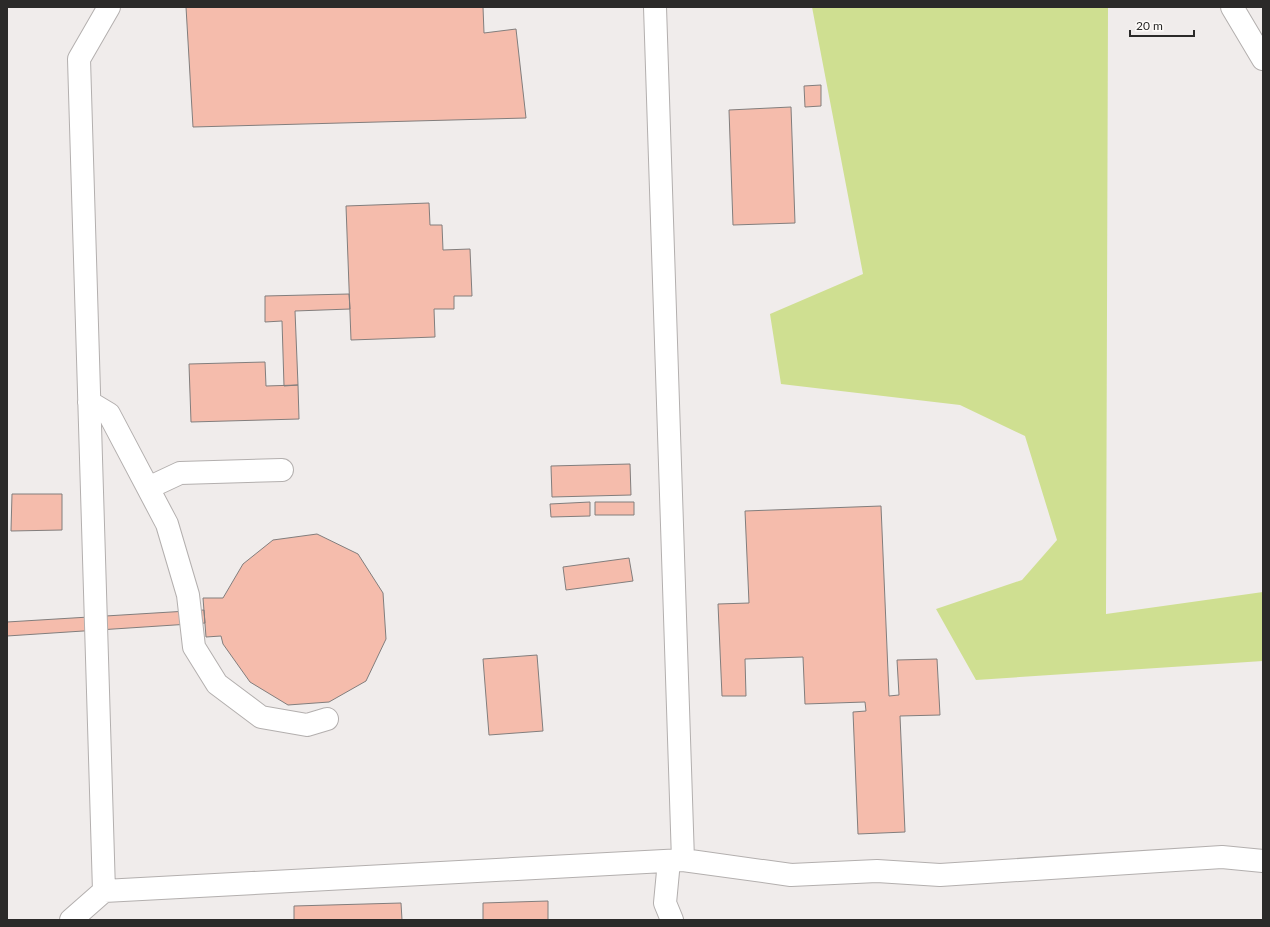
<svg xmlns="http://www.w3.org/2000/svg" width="1270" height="927" font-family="Lato,sans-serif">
  <rect width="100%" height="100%" fill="#f0eceb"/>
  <path fill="#cfdf91" d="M812 7H1108L1106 614 1263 592V661L976 680 936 609 1022 580 1057 540 1025 436 960 405 781 384 770 314 863 274Z"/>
  <path fill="#f5bcac" stroke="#827e7d" d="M186 7H483L484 33 516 29 526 118 193 127Z
    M821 85V106L805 107 804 86Z
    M791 107 795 223 733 225 729 110Z
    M429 203 430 225H442L443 250 470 249 472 296H454V309H434L435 337 351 340 346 206Z
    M349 294 350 309 295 311 298 385 284 386 282 321 265 322V296Z
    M265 362 266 386 298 385 299 419 191 422 189 364Z
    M630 464 631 495 552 497 551 466Z
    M12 494H62V530L11 531Z
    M590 502V516L551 517 550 504Z
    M595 502H634V515H595Z
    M881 506 889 696 899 695 897 660 937 659 940 715 900 716 905 832 858 834 853 712 866 711 865 702 805 704 803 657 745 659 746 696H722L718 604 749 603 745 511Z
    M317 534 358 554 383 593 386 639 366 681 329 702 288 705 250 682 223 644 221 636 206 637 203 598H223L243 564 273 540Z
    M629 558 633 581 566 590 563 567Z
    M204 610 205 623 7 636V622Z
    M537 655 543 731 489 735 483 659Z
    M548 901V920H483V903Z
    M401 903 402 920H294V906Z"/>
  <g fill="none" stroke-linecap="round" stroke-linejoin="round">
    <g stroke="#b3afae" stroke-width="24">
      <path id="minor" d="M109 7 79 59 104 891 683 860 791 875 877 871 940 875 1222 857 1263 861
        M655 7 683 860
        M1232 7 1263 59
        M89 402 109 414 167 524 188 595 194 647 217 684 261 717 307 725 327 719
        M148 488 180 473 282 470
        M669 861 665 903 672 920
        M71 920 104 891"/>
    </g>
    <use href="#minor" stroke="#fff" stroke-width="22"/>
  </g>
  <rect width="1270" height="927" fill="none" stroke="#2b2a29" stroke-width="16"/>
  <path d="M1130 30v6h64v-6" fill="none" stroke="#2b2a29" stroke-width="2"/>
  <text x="1136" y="30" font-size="12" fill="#2b2a29" stroke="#fdfaf8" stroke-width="3" paint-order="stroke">20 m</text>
</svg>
